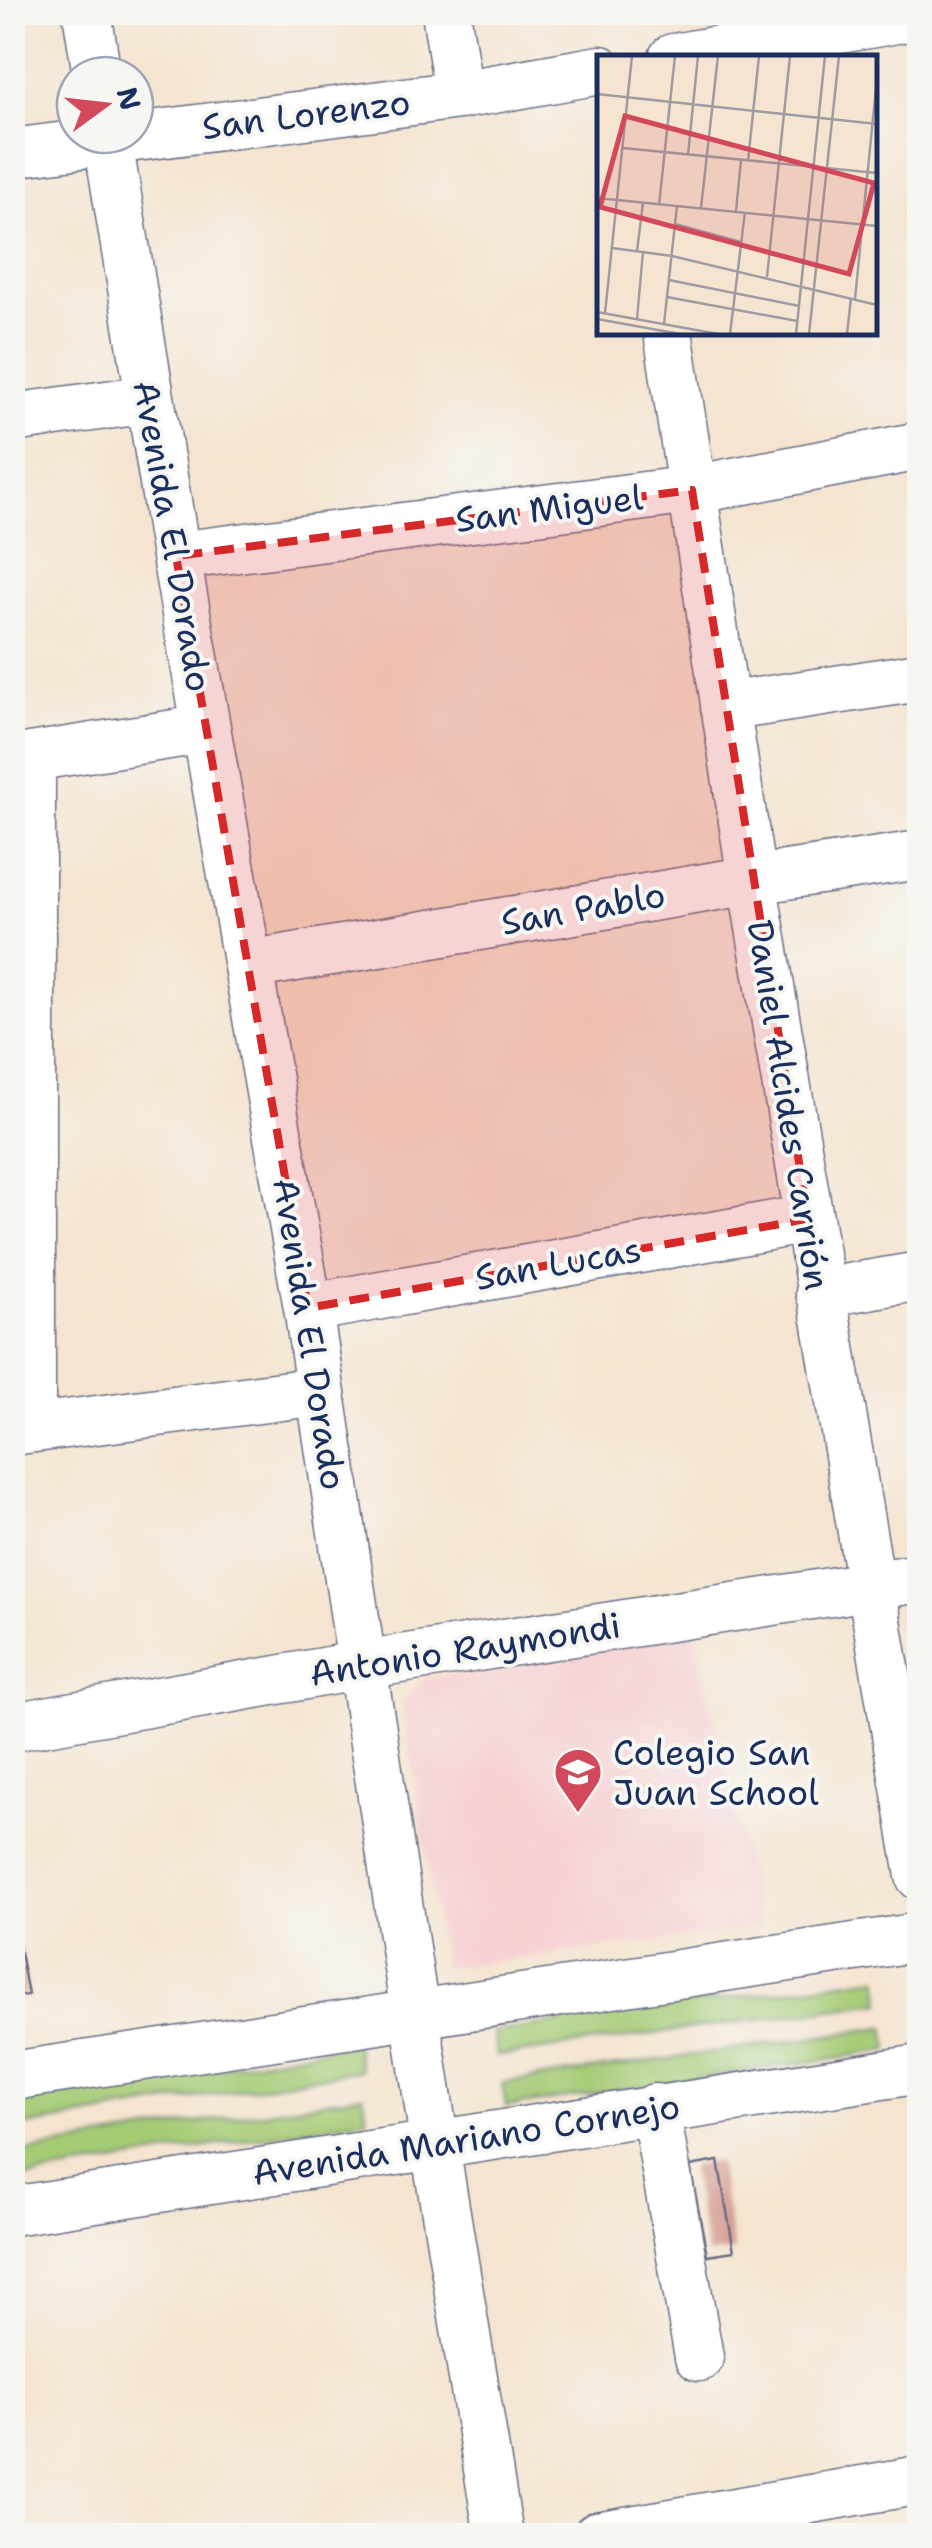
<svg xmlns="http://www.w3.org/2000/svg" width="932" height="2548" font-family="'Shantell Sans',sans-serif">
  <rect width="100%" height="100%" fill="#f6f6f2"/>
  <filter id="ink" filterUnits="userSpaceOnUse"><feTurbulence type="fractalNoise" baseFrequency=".01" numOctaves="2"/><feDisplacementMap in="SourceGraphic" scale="20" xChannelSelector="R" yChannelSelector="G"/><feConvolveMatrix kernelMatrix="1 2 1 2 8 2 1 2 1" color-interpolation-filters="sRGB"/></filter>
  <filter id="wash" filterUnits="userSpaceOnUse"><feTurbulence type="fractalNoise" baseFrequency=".0048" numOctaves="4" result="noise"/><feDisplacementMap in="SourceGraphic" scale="40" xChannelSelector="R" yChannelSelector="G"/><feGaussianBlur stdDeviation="2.25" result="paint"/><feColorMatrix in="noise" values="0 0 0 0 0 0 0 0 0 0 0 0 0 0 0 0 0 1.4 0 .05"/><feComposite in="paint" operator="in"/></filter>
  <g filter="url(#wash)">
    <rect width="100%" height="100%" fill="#f5e4cf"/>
    <path fill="#f7cfd1" d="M695 1632 760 1928 444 1968 402 1702 425 1678Z"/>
    <path fill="#a5cb75" stroke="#607d6a" stroke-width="2.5" d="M878 1977 882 2002 497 2056 493 2032Z
      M885 2027 889 2050 506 2107 503 2083Z
      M355 2044 360 2070 13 2128V2102Z
      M363 2095 367 2119 13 2180V2154Z"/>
    <g id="blocks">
      <path fill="#d3998c" d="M12 1908 28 1995 12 1997Z
        M718 2161 734 2251 707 2255 690 2166Z"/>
    </g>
  </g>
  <g filter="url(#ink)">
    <use href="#blocks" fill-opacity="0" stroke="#676e86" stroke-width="2.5"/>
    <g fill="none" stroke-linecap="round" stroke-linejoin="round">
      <g stroke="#676e86" stroke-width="51">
        <path id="minor" d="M87 12 97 75
          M446 12 459 95
          M673 58 920 15
          M107 135 176 556 308 1308 435 2146 499 2536
          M12 153 459 95 600 70
          M668 332 752 880 920 1876
          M12 418 150 399
          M176 556 692 490 920 446
          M725 707 920 677
          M12 760 206 729
          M248 965 752 880 920 855
          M820 1293 920 1276
          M308 1308 808 1219
          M31 1428V757
          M12 1431 320 1391
          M12 1727 362 1665 920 1578
          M12 2076 920 1937
          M655 2108 699 2357
          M12 2211 920 2069
          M597 2536 920 2480"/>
      </g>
      <use href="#minor" stroke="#fff" stroke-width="48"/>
    </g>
  </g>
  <path fill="#d62828" fill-opacity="0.2" stroke="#d62828" stroke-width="8" stroke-dasharray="20 12" stroke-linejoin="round" d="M692 490 808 1219 308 1308 176 556Z"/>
  <defs>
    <g id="school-pin" transform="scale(2.5)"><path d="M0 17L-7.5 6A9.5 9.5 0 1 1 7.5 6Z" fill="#d1495b" stroke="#f6f6f2"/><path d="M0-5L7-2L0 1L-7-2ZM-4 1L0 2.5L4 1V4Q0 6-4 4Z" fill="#fff"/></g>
  </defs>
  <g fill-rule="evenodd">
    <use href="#school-pin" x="578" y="1772"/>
  </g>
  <g text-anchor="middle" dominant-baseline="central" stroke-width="8" stroke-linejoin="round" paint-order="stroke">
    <g font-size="35" fill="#1b2f5e" stroke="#f6f6f2">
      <text transform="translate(306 114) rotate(-7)">San Lorenzo</text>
      <text transform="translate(549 508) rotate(-7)">San Miguel</text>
      <text transform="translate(173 536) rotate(80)">Avenida El Dorado</text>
      <text transform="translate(583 908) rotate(-10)">San Pablo</text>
      <text transform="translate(789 1105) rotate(81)">Daniel Alcides Carrión</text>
      <text transform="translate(558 1263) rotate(-10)">San Lucas</text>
      <text transform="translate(310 1334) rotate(81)">Avenida El Dorado</text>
      <text transform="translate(465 1649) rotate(-9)">Antonio Raymondi</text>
      <text transform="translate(466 2139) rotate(-9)">Avenida Mariano Cornejo</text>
    </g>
    <g font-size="35" fill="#1b2f5e" stroke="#f6f6f2" text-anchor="start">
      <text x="613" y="1752">Colegio San<tspan x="613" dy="40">Juan School</tspan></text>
    </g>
  </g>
  <g transform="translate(597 55)">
    <rect width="280" height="280" fill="#f5e4cf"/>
    <path fill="none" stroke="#9e9ca2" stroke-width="2.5" d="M0 39 280 69M26 93 280 118M91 100 101 1M151 106 162 1M0 143 280 171M62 150 78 1M104 153 121 1M139 156 144 105M78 169 144 187M15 193 75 201 280 250M40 196 46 148M170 222 193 1M72 225 202 251M70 242 200 266M258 244 280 23M0 257 121 279M8 258 35 1M0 264 83 279M40 264 46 197M67 269 80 151M133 279 148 157M199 279 228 1M212 279 242 1M250 279 254 243"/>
    <path fill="#d1495b" fill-opacity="0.15" stroke="#d1495b" stroke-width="5" d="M28 61 277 128 252 219 3 152Z"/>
    <rect width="280" height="280" fill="none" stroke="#1b2f5e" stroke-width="5"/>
  </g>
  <rect width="932" height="2548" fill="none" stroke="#f6f6f2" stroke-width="50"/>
  <g transform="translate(105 105) rotate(75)"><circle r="48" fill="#f6f6f2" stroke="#9ea6b7" stroke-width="2.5"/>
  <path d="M0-8L18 38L0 25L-18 38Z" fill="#d1495b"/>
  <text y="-15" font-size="28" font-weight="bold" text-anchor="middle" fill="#1b2f5e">N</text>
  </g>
</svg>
